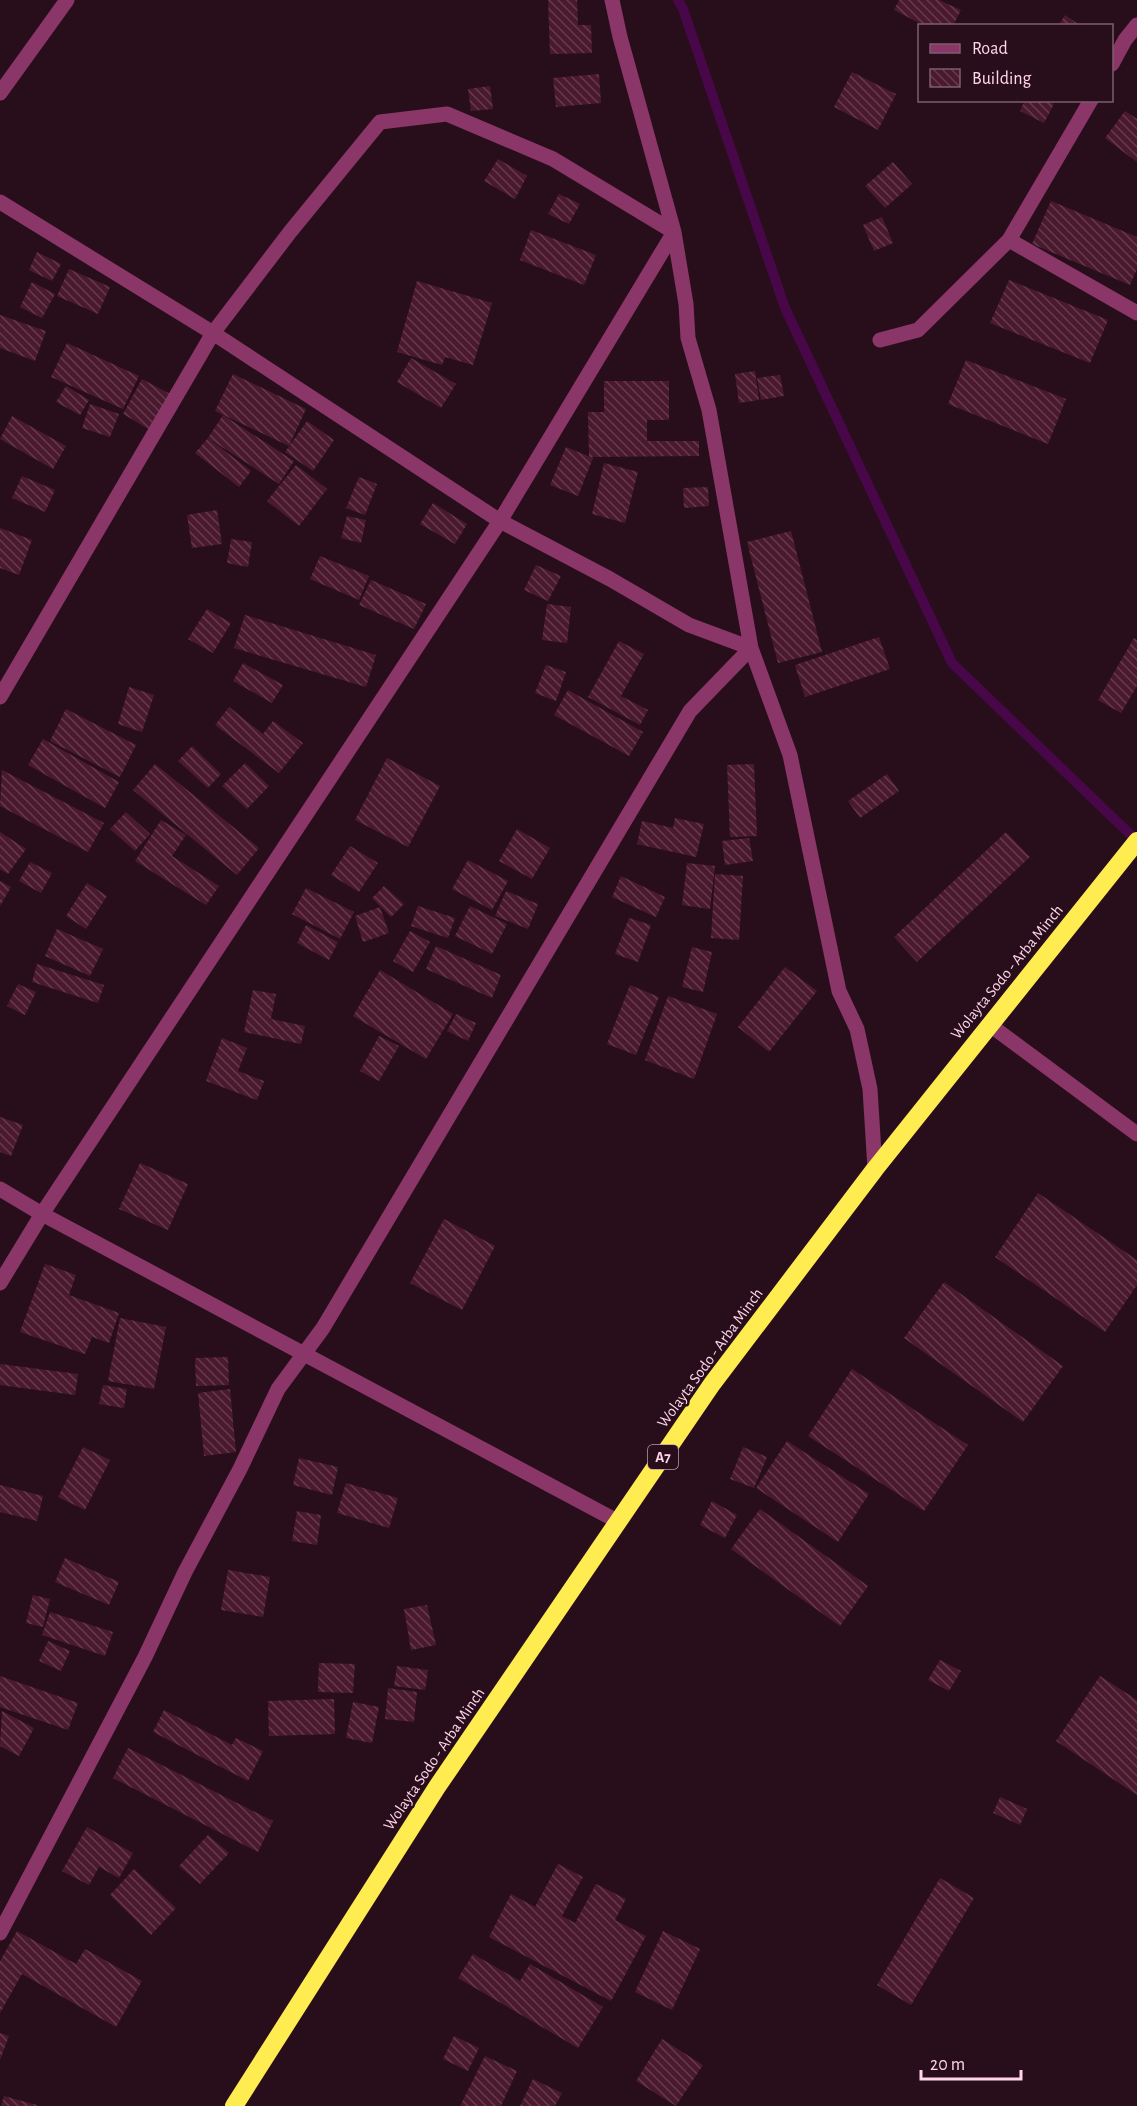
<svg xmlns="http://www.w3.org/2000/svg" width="1137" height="2106" font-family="'Alegreya Sans',sans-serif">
  <defs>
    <pattern id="building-back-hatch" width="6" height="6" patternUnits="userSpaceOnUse" patternTransform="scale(1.5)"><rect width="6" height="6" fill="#4a192e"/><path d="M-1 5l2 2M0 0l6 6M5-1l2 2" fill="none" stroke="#653a4c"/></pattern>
  </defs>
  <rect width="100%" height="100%" fill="#280e1a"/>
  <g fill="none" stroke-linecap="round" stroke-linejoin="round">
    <path stroke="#480748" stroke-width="10" d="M678 0 683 9 785 308 952 663 1137 841"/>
  </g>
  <path fill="url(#building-back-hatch)" d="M548 0H577L578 25H591L592 53 550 54Z
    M899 0H939L961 10 953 26H925L894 10Z
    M1065 15 1081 26H1058Z
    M852 72 896 94 878 130 834 107Z
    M599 74 601 103 556 107 553 78Z
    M490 86 493 109 471 111 468 89Z
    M1025 100H1046L1054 104 1044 123 1020 111Z
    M1125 111 1137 119V162L1105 138Z
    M498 159 527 176 515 199 484 181Z
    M893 162 912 184 885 208 865 186Z
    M559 194 580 204 569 224 548 214Z
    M1051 201 1137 237V269L1130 285 1032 244Z
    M882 217 893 243 874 251 863 225Z
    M531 230 596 255 584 285 520 260Z
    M37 252 61 264 52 281 29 270Z
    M69 269 110 287 98 314 57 296Z
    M1009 280 1108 320 1090 363 990 323Z
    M417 281 492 303 473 365 445 357 442 365 397 352Z
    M32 282 55 294 42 318 20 307Z
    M0 315 46 331 35 361 0 348Z
    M67 343 139 376 123 409 51 377Z
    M411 358 456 384 441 408 397 382Z
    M966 360 1066 399 1048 444 948 404Z
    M755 371 759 400 739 403 735 374Z
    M233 374 306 409 289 446 215 411Z
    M780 375 784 396 761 400 757 378Z
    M142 379 172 395 152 431 123 414Z
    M604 381H669V420H647V441H699V456L589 457 588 412H604Z
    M66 386 89 400 80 415 56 402Z
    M90 404 119 414 110 437 82 428Z
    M223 415 294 461 279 484 208 438Z
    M12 416 66 446 53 469 0 439Z
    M307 421 334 440 313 471 285 452Z
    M208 438 251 471 239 487 195 453Z
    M566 447 593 458 578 496 550 485Z
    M604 463 638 472 625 523 592 514Z
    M296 465 327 489 299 526 267 501Z
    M22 476 55 490 45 512 12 498Z
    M359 477 377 484 365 515 346 508Z
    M708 487 709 506 684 508 683 488Z
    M433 503 467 524 455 544 420 524Z
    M217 510 222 544 192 548 187 515Z
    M347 516 366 520 361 543 341 538Z
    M0 528 32 540 19 575 0 568Z
    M791 531 822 652 778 663 747 542Z
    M231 539 252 542 248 567 227 563Z
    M320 556 369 576 359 600 310 579Z
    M536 565 561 576 548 601 524 590Z
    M371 580 426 604 414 629 359 605Z
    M547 604 571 607 567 643 542 640Z
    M207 609 231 623 213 653 188 639Z
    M245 615 376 655 366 687 234 648Z
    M879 637 890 669 805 697 795 665Z
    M1134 638 1137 640V686L1121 713 1098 700Z
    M619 641 644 654 621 696 648 710 640 725 588 697Z
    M243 663 283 685 272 703 233 681Z
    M546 665 566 672 556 701 535 693Z
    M129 687 154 695 142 732 118 724Z
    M568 690 643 732 629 756 554 715Z
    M229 707 263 734 273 721 303 743 279 773 215 725Z
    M66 709 136 745 120 777 50 741Z
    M43 739 119 782 105 808 28 765Z
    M192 746 221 774 208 788 178 761Z
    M387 758 440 786 408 847 355 820Z
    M245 763 269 786 247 809 222 786Z
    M155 764 259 848 237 875 133 790Z
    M754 764 757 836 730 837 727 765Z
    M2 770 104 823 88 852 0 806Z
    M887 774 899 791 860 818 848 801Z
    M126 812 150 834 135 851 110 829Z
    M675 818 704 824 696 857 637 844 642 821 673 828Z
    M161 820 186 835 172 856 219 886 206 905 135 861Z
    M517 829 550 848 532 879 499 861Z
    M0 832 26 849 8 874 0 869Z
    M1006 832 1030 857 917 962 894 937Z
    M749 838 753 861 725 865 722 841Z
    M350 846 378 863 359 892 331 875Z
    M468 860 508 881 492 910 452 889Z
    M30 862 52 873 41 893 19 881Z
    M687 863 715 866 710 909 682 905Z
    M715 874 743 876 739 940 711 938Z
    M621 876 665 897 656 917 612 897Z
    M0 881 11 887 0 906Z
    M87 883 107 896 86 929 66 916Z
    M384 886 404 904 391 917 372 898Z
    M306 888 354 912 340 939 292 914Z
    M506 891 538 904 528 929 495 916Z
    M418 906 455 918 448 938 411 926Z
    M470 906 507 924 492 954 455 936Z
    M380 907 389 933 363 942 355 916Z
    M629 918 651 925 638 962 615 954Z
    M306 925 338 942 329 960 297 943Z
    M57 929 103 949 90 976 45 956Z
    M410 931 430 942 413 972 393 961Z
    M436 946 501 975 492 998 426 969Z
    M692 947 712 952 703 992 682 987Z
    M37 964 104 985 98 1003 32 982Z
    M785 967 817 991 769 1052 738 1027Z
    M380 970 453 1014 426 1059 353 1016Z
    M18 984 36 992 25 1015 7 1006Z
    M630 985 659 997 636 1055 607 1044Z
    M253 990 276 994 271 1019 305 1026 301 1044 244 1032Z
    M668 996 717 1014 694 1079 645 1060Z
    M456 1014 476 1023 468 1041 447 1031Z
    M379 1036 399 1046 379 1081 360 1071Z
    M222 1038 247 1048 238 1071 264 1081 257 1100 206 1081Z
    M0 1117 23 1125 11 1156 0 1152Z
    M140 1163 188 1184 168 1230 119 1209Z
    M1038 1193 1137 1260V1285L1105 1332 995 1257Z
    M444 1219 495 1246 462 1310 410 1283Z
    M45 1264 76 1275 69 1295 119 1313 109 1343 92 1337 85 1354 20 1332Z
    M944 1282 1063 1366 1023 1422 904 1338Z
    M120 1318 166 1327 154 1389 108 1381Z
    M228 1357 229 1385 196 1386 195 1358Z
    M0 1364 78 1374 75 1395 0 1385Z
    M852 1369 968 1445 924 1511 808 1436Z
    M103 1385 127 1389 124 1408 99 1404Z
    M230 1389 236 1452 204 1456 198 1393Z
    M787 1441 869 1494 838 1542 756 1488Z
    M83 1447 110 1460 85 1510 58 1497Z
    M743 1447 767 1457 754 1488 730 1479Z
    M299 1458 338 1467 332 1495 293 1485Z
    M346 1483 398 1498 389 1528 337 1513Z
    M0 1485 43 1496 37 1521 0 1512Z
    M712 1501 737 1515 725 1538 700 1525Z
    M760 1509 868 1586 840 1626 731 1549Z
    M297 1511 321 1515 317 1545 292 1541Z
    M65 1558 119 1582 109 1605 55 1582Z
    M228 1570 270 1577 263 1617 221 1610Z
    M33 1595 50 1599 43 1627 26 1623Z
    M427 1605 436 1645 411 1650 404 1609Z
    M50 1612 113 1632 105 1656 42 1635Z
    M48 1641 70 1651 61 1671 39 1661Z
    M940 1660 961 1671 949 1691 928 1680Z
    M319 1663 355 1664 353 1693 318 1692Z
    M397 1666 428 1670 425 1690 394 1686Z
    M0 1676 78 1703 68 1730 0 1707Z
    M1100 1676 1137 1700V1795L1056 1741Z
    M388 1688 417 1692 414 1722 385 1719Z
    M334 1699 335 1734 269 1736 268 1701Z
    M353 1702 379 1707 372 1743 346 1738Z
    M164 1710 232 1745 236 1738 263 1751 248 1781 153 1732Z
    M2 1711 34 1728 19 1756 0 1746Z
    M128 1748 273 1821 258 1852 113 1778Z
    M1000 1797 1027 1809 1020 1825 993 1813Z
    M87 1827 133 1853 119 1878 99 1867 89 1885 62 1871Z
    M208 1835 229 1853 200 1884 179 1866Z
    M558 1864 583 1877 562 1916 575 1923 596 1884 626 1899 615 1920 646 1936 611 2001 489 1937 511 1894 535 1907Z
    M134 1869 176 1908 151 1935 110 1895Z
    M940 1878 974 1898 911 2005 877 1985Z
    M17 1931 76 1964 85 1949 142 1981 116 2027 22 1974 0 2013V1961Z
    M663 1931 700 1949 672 2010 635 1992Z
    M473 1954 520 1981 530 1964 603 2007 578 2048 458 1978Z
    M0 2033 9 2036 0 2060Z
    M454 2036 479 2048 468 2071 443 2059Z
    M662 2039 703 2065 676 2106 636 2081Z
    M485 2056 517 2071 501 2106H460Z
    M533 2079 562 2093 555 2106H520Z
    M4 2096 37 2105V2106H1Z"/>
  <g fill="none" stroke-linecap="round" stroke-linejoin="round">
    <path stroke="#8a3668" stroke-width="15" d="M612 0 620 37 674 232 686 304 688 338 709 410 751 648 790 755 839 991 857 1029 870 1089 875 1169
      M1112 64 1125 40 1137 25
      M0 93 67 0
      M0 202 213 333 500 521 610 579 689 625 751 648
      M1009 240 1137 313
      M880 340 918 330 1009 240 1091 100
      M0 697 213 333 290 232 380 122 447 114 553 159 674 232
      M990 1025 1137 1134
      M0 1189 42 1214 619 1522
      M0 1283 42 1214 500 521 674 232
      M0 1933 145 1657 185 1572 240 1469 278 1389 323 1328 690 711 751 648"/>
    <path stroke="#ffec50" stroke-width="18" d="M234 2106 437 1787 712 1384 875 1169 1137 841"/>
  </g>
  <g text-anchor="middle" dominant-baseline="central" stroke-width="5" stroke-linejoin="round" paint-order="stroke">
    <rect fill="#280e1a" stroke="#be99ac" stroke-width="1.5" x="648" y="1445" width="30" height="24" rx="4.5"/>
    <g font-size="15" font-weight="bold" fill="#ffd5eb">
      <text x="663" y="1457">A7</text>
    </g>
    <g font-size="16" fill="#ffd5eb" stroke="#280e1a">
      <text transform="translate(1007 972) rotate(-51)">Wolayta Sodo - Arba Minch</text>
      <text transform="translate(710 1358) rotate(-54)">Wolayta Sodo - Arba Minch</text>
      <text transform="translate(434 1759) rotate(-56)">Wolayta Sodo - Arba Minch</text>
    </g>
  </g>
  <rect x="918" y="24" width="195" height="78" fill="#280e1a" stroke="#7e5e6e" stroke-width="1.5"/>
  <rect x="930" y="44" width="30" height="9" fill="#8a3668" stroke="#7e5e6e" stroke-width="1.5"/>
  <text x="972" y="54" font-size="18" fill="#ffd5eb">Road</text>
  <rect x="930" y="69" width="30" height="18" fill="url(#building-back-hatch)" stroke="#7e5e6e" stroke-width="1.5"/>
  <text x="972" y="84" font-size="18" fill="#ffd5eb">Building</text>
  <path d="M921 2070v9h100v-9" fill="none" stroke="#ffd5eb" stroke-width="3"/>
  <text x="930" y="2070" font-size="18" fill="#ffd5eb" stroke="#280e1a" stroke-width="4.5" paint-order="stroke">20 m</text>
</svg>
